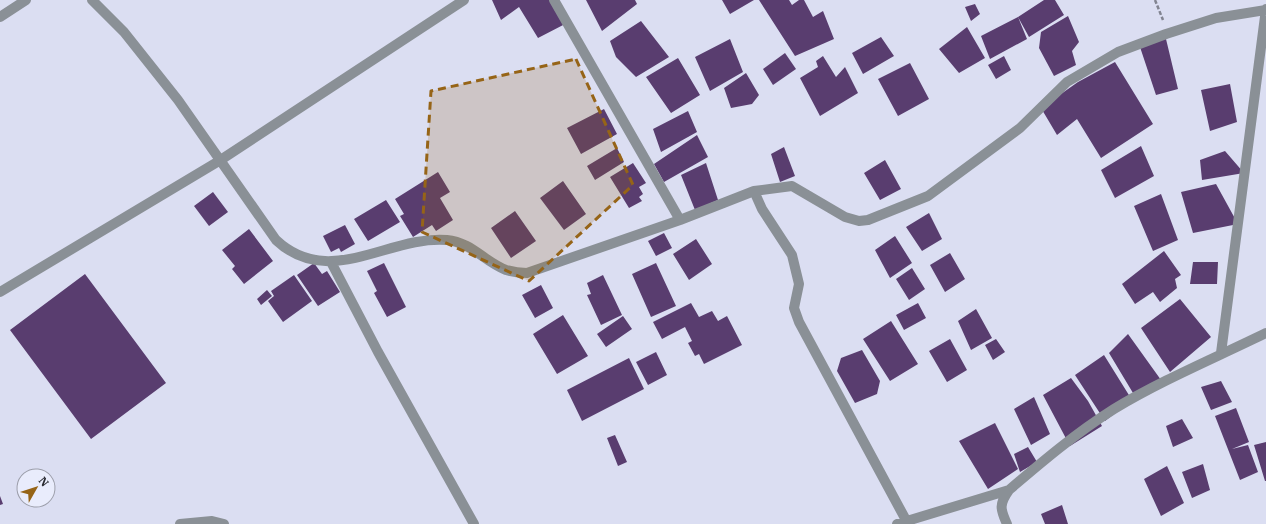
<svg xmlns="http://www.w3.org/2000/svg" width="1266" height="524" font-family="'IBM Plex Serif',serif">
  <rect width="100%" height="100%" fill="#dbdef2"/>
  <path fill="#593d6f" d="M492 0H549L567 23 538 38 519 7 501 20Z
    M586 0H635L637 4 602 31Z
    M722 0H754L730 14Z
    M759 0H789L792 5 799 0H804L813 17 823 11 834 39 795 56Z
    M1044 0H1055L1064 15 1029 37 1018 17 1027 39 990 59 981 36 1018 17Z
    M975 4 980 14 971 21 965 7Z
    M1068 16 1079 42 1072 51 1076 65 1054 76 1039 48 1041 32Z
    M641 21 669 57 636 77 616 57 610 41Z
    M967 27 985 58 959 73 939 49Z
    M881 37 894 56 863 74 852 53Z
    M730 39 743 72 710 91 695 57Z
    M1166 39 1178 89 1156 95 1139 44Z
    M785 53 796 69 773 85 763 69Z
    M823 56 836 77 845 67 858 93 820 116 800 78 818 67 816 61Z
    M1004 56 1011 70 996 79 988 65Z
    M678 58 700 95 671 113 646 77Z
    M1115 62 1153 124 1101 158 1077 119 1057 135 1041 108 1078 82Z
    M910 63 929 99 898 116 878 79Z
    M746 73 759 95 752 104 731 108 724 88Z
    M1230 84 1237 122 1210 131 1201 90Z
    M604 109 617 134 581 154 567 128Z
    M688 111 697 132 661 152 653 129Z
    M697 135 708 157 664 182 654 164Z
    M1141 146 1154 176 1115 198 1101 170Z
    M784 147 795 176 780 182 771 154Z
    M617 148 624 162 595 180 587 166Z
    M1225 151 1244 173 1202 180 1200 160Z
    M885 160 901 189 880 200 864 173Z
    M633 163 646 183 639 187 643 194 639 197 642 201 629 208 610 177Z
    M706 163 718 200 695 210 681 175Z
    M438 172 450 192 440 198 453 220 436 231 432 225 413 237 400 216 404 214 395 199Z
    M563 181 586 214 564 230 540 198Z
    M1216 184 1238 224 1193 233 1181 192Z
    M213 192 228 212 209 226 194 206Z
    M1161 194 1178 240 1153 251 1134 206Z
    M386 200 400 222 368 241 354 219Z
    M515 211 536 241 511 258 491 228Z
    M929 213 942 239 922 251 906 227Z
    M345 225 355 244 341 252 339 248 331 252 323 236Z
    M249 229 273 261 244 284 232 269 235 266 222 250Z
    M664 233 672 248 656 256 648 241Z
    M895 236 912 263 890 278 875 250Z
    M696 239 712 264 689 280 673 254Z
    M1164 251 1181 275 1175 279 1177 288 1160 302 1153 292 1135 304 1122 284Z
    M950 253 965 279 945 292 930 265Z
    M1193 262H1218L1217 284H1190Z
    M314 263 322 274 327 271 340 292 318 306 297 275Z
    M384 263 406 307 387 317 374 293 377 291 367 271Z
    M656 263 676 306 651 317 632 274Z
    M912 268 925 289 909 300 896 279Z
    M85 274 166 383 91 439 10 330Z
    M294 275 312 301 283 322 268 301 274 296 271 291Z
    M603 275 622 315 601 325 587 295 591 294 587 283Z
    M541 285 553 308 535 318 522 295Z
    M267 290 272 296 261 305 257 299Z
    M1180 299 1211 337 1170 372 1141 328Z
    M691 303 699 317 712 311 718 321 727 316 742 345 704 364 699 354 695 356 688 343 692 341 685 327 662 339 653 322Z
    M918 303 926 318 904 330 896 315Z
    M976 309 992 338 971 350 958 321Z
    M563 315 588 356 557 374 533 334Z
    M623 316 632 329 606 347 597 334Z
    M891 321 918 364 890 381 863 339Z
    M1128 334 1161 380 1136 398 1109 353Z
    M950 339 967 370 947 382 929 351Z
    M996 339 1005 352 993 360 985 345Z
    M862 350 880 381 877 394 855 403 837 371 841 358Z
    M656 352 667 375 648 385 636 362Z
    M1104 355 1132 400 1105 421 1075 375Z
    M629 358 644 389 582 421 567 390Z
    M1071 378 1088 401 1102 426 1070 446 1043 395Z
    M1221 381 1232 402 1211 410 1201 387Z
    M1034 397 1050 434 1031 445 1014 409Z
    M1236 408 1249 442 1232 449 1248 445 1258 472 1240 480 1215 416Z
    M1182 419 1193 438 1173 447 1166 426Z
    M995 423 1018 469 988 489 959 441Z
    M615 435 627 462 618 466 607 438Z
    M1266 442V481H1265L1254 445Z
    M1028 447 1037 462 1020 472 1014 454Z
    M1203 464 1210 490 1192 498 1182 472Z
    M1167 466 1184 503 1161 516 1144 479Z
    M0 496 3 504 0 505Z
    M1062 505 1068 524H1045L1041 514Z"/>
  <g fill="none" stroke-linecap="round" stroke-linejoin="round">
    <path stroke="#828491" stroke-width="2.5" stroke-dasharray="4 2" stroke-linecap="butt" d="M1155 0 1163 20"/>
    <path stroke="#8a9096" stroke-width="10" d="M92 0 124 32 178 100 276 240C329 290 389 235 447 240 471 242 485 262 506 270 513 272 520 273 527 273L680 220 754 191 792 186 845 217 859 221 868 220 928 196 1020 128 1067 82 1118 52 1166 34 1216 18 1266 10
      M554 0 680 220
      M0 17 26 0
      M754 191 762 209 792 255 799 284 794 308 799 322 907 522
      M331 262 378 352 474 524
      M0 292 219 161 464 0
      M1221 353 1266 9
      M180 524 212 521 224 524
      M897 524 1009 490
      M1007 524C1000 509 999 504 1009 490 1043 461 1076 433 1114 409 1162 380 1215 358 1266 333"/>
  </g>
  <path fill="#966417" fill-opacity="0.2" stroke="#966417" stroke-width="3" stroke-dasharray="8 5" stroke-linejoin="round" d="M576 59 633 185 529 281 422 232 431 91Z"/>
  <g transform="translate(36 488) rotate(51)"><circle r="19" fill="#e9ecfc" stroke="#9c9eaa"/>
  <path d="M0-3L7 15L0 10L-7 15Z" fill="#966417"/>
  <text y="-6" font-size="11" font-weight="bold" text-anchor="middle" fill="#282930">N</text>
  </g>
</svg>
